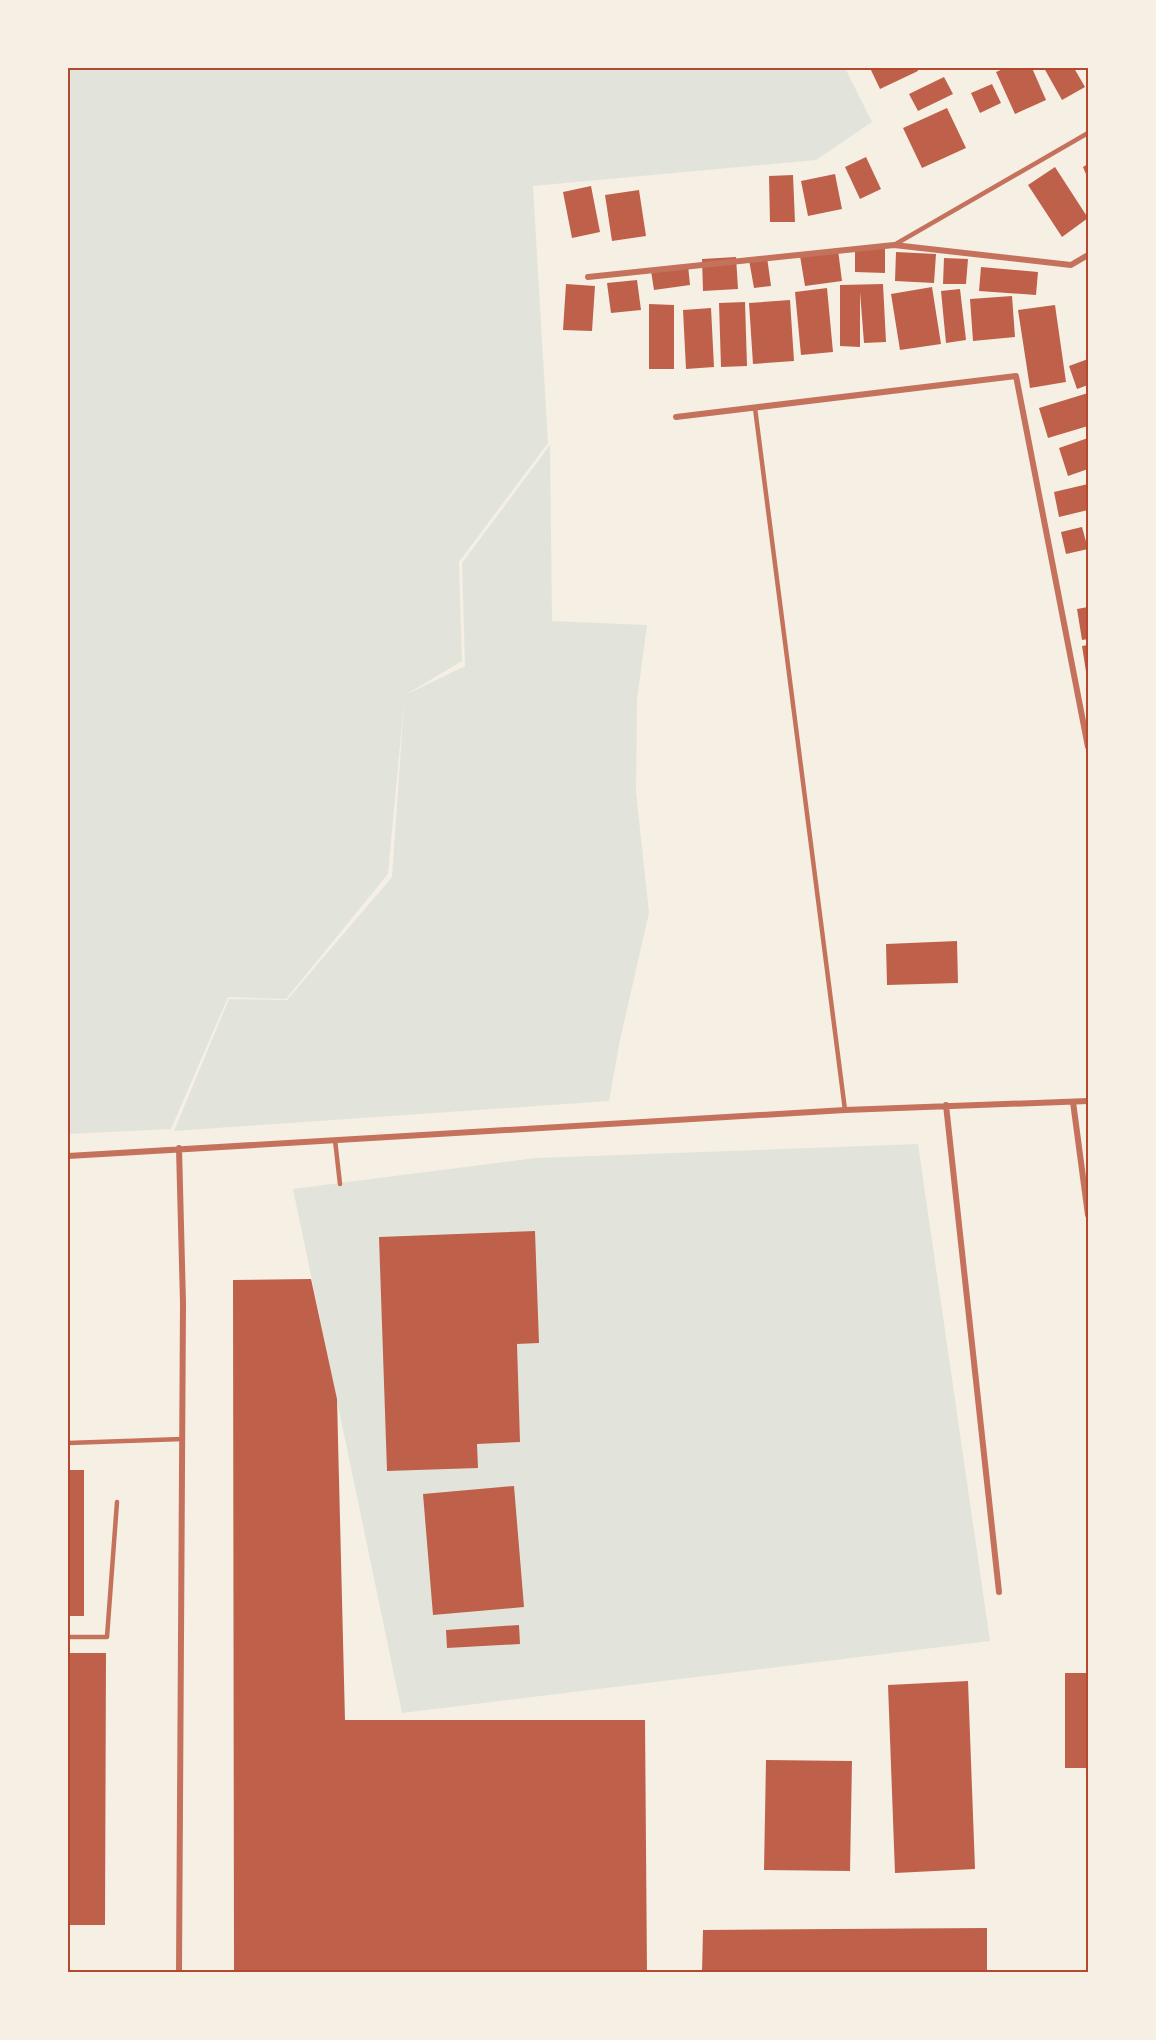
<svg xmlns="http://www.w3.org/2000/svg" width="1156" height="2040" font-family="Arial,sans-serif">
  <rect width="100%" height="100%" fill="#f6efe4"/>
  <path fill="#e2e4dc" d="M68 68H845L872 122 816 160 533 186 548 443 459 562 462 661 405 695 465 666 462 563 550 445 552 621 647 625 637 700 636 792 649 913 620 1040 609 1101 174 1131 229 999 287 1000 392 877 404 703 388 874 286 999 228 997 171 1129 68 1134Z
    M918 1144 990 1641 402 1713 293 1189 536 1158Z"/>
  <path fill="#bf614a" d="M870 68H917L918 71 880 89Z
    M1005 68H1032L1046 100 1015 114 996 72Z
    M1044 68H1074L1085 87 1062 100Z
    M944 77 953 94 918 111 909 94Z
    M992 84 1001 103 980 113 971 93Z
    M947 108 966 148 922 168 903 128Z
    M866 157 881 189 860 199 845 167Z
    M1088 164V179L1083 167Z
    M1055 167 1088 218 1062 237 1028 185Z
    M835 174 842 209 808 216 801 181Z
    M793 175 795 222H770L769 176Z
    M591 186 600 232 572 238 563 192Z
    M639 190 646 236 612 241 605 195Z
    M855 248 885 249V273L855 272Z
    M838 250 842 281 805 286 800 256Z
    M896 252 936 254 934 283 895 281Z
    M736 257 738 289 703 291 702 259Z
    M767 257 771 286 754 288 749 260Z
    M944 258 968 259 966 284H943Z
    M688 265 690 285 654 290 651 271Z
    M981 267 1038 272 1036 295 979 291Z
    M637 280 641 310 611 313 607 283Z
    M566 284 595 286 592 331 563 330Z
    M883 284 886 342 864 343 860 292V347L840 346V285Z
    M932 287 941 344 900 350 891 294Z
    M827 288 833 352 801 355 795 292Z
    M960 289 966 340 946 343 941 291Z
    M1012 296 1015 337 973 341 970 299Z
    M790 300 794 361 753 364 749 303Z
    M745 302 747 366 721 367 719 303Z
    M649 304 674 305V369H649Z
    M1055 305 1066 382 1030 388 1018 310Z
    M711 308 714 367 686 369 683 310Z
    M1088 359V385L1077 389 1069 366Z
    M1088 393V426L1048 438 1039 408Z
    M1088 438V469L1068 476 1059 448Z
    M1088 484V510L1059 517 1054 492Z
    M1082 527 1088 549 1066 554 1061 532Z
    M1088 607V639L1082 640 1077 609Z
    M1088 645V678H1087L1082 646Z
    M957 941 958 983 887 985 886 944Z
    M535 1231 539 1343 517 1344 520 1442 477 1444 478 1468 387 1471 379 1237Z
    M311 1279 337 1399 345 1720H645L647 1972H234L233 1280Z
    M68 1470H84V1616H68Z
    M514 1486 524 1607 433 1615 423 1494Z
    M519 1625 520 1644 447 1648 446 1630Z
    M68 1653H106L105 1925H68Z
    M1065 1673H1088V1768H1065Z
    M968 1681 975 1869 895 1873 888 1685Z
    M766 1760 852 1761 850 1871 764 1870Z
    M987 1928V1972H702L703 1930Z"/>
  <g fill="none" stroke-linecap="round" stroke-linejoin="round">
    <path stroke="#c5725c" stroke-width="4.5" d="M894 245 1088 133
      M755 408 845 1110
      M335 1140 340 1184
      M68 1443 182 1439
      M68 1637H107L117 1502"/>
    <path stroke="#c5725c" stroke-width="6" d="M588 277 894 245 1071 265 1088 255
      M676 417 1016 376 1088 747
      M1073 1102 1088 1215
      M946 1105 999 1592
      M68 1156 845 1110 1088 1101
      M179 1972 183 1303 179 1148"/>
  </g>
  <rect width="1156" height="2040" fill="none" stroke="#f6efe4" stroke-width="138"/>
  <rect x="69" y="69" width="1018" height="1902" fill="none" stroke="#b5482f" stroke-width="2"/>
</svg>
